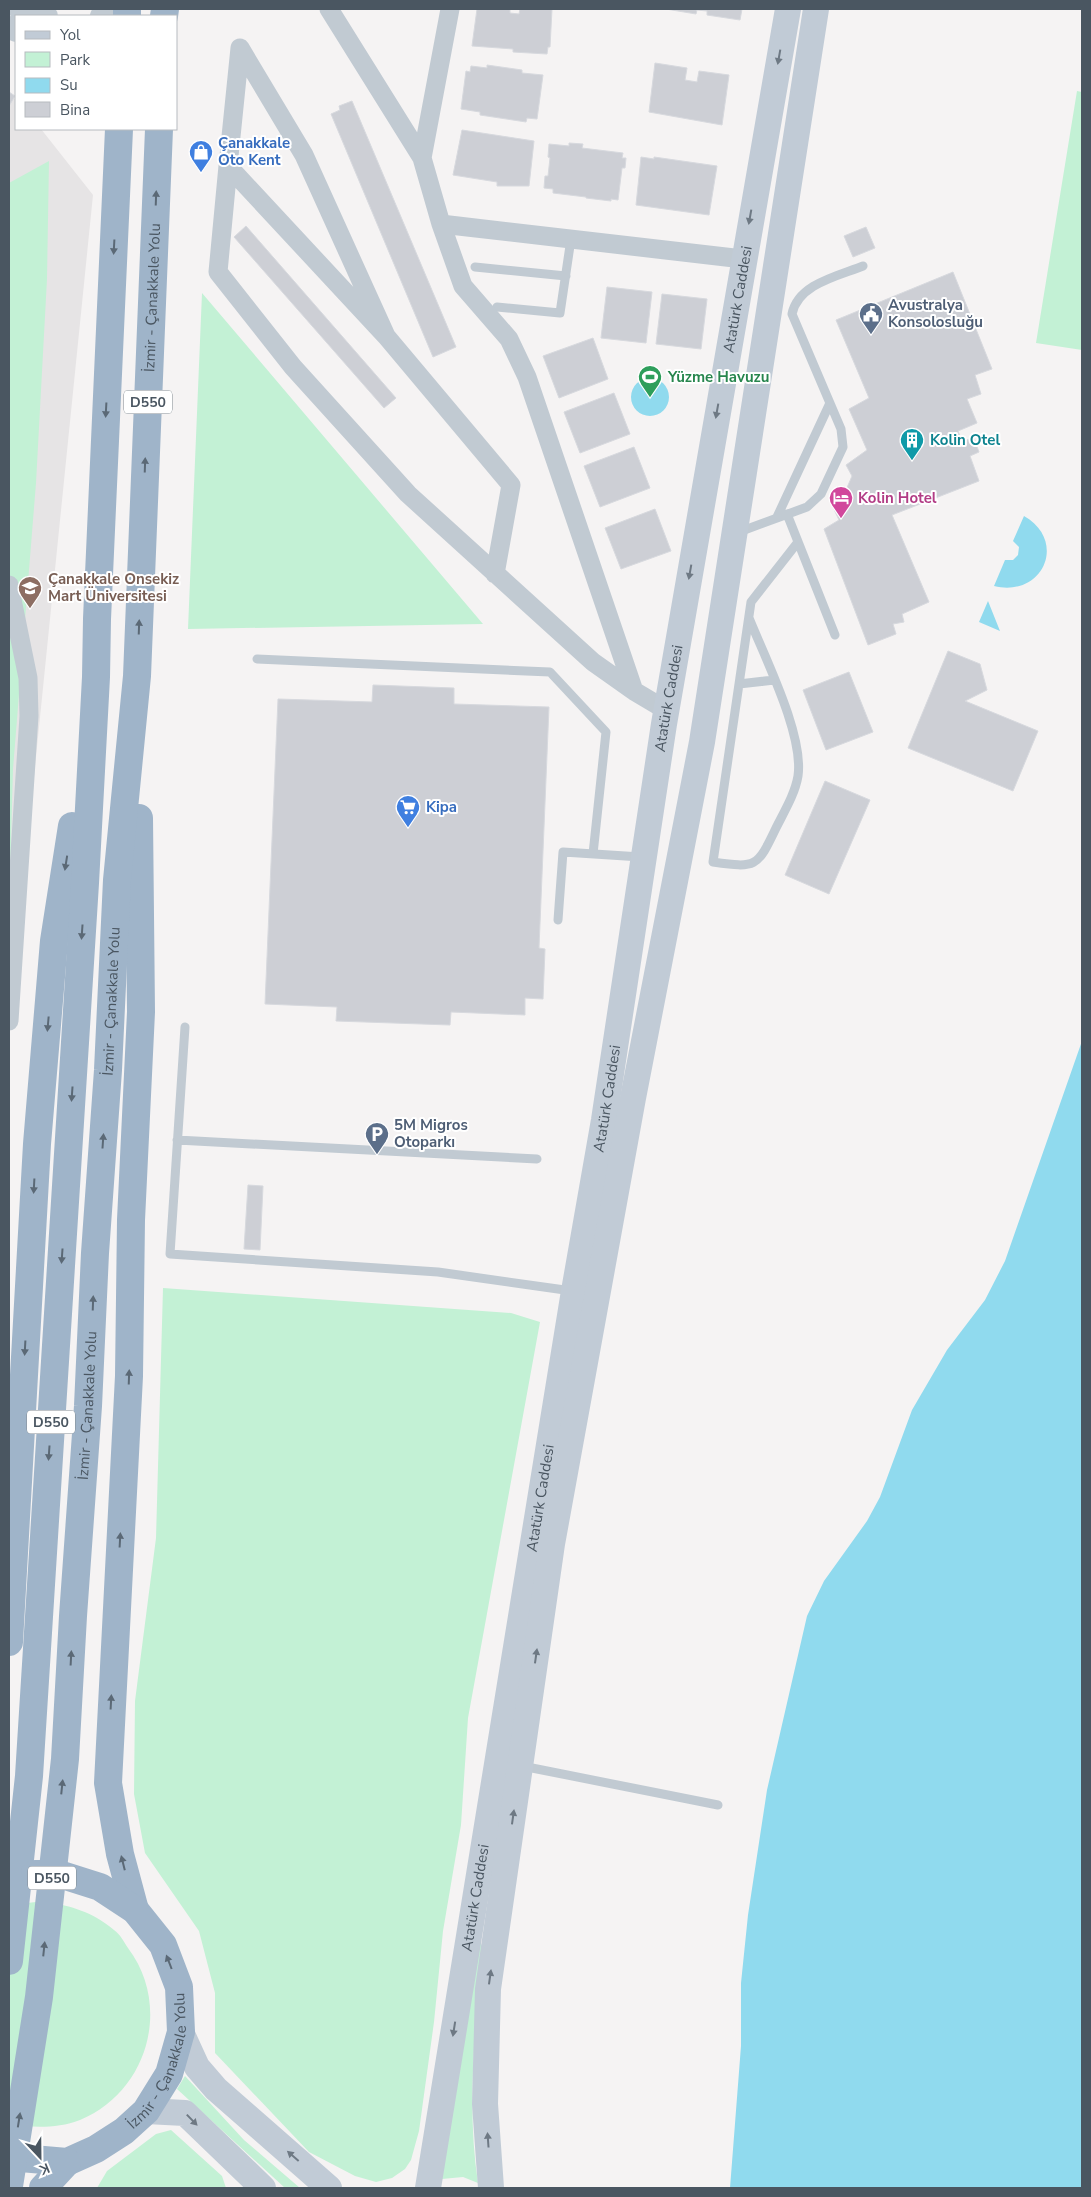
<svg xmlns="http://www.w3.org/2000/svg" width="1091" height="2197" font-family="'Nunito Sans',sans-serif">
  <rect width="100%" height="100%" fill="#f5f3f3"/>
  <path fill="#e6e4e5" d="M9 93 16 100V129H41L93 195 9 1023Z"/>
  <path fill="#c3f1d5" d="M1077 91 1082 92V350L1036 343Z
    M49 161 47 279 36 483 13 769 9 913V183Z
    M202 293 483 624 188 629Z
    M163 1288 511 1313 540 1322 468 1718 461 1825 443 1931 434 2022 419 2131 411 2160 405 2169 392 2178 376 2182 355 2176 309 2152 215 2053V1993L199 1931 145 1853 134 1794 135 1701 156 1538Z
    M45 1901C73 1907 91 1911 114 1930 120 1934 124 1942 128 1948 172 2006 148 2092 80 2120 57 2129 33 2127 9 2125V1905Z
    M479 1939 482 1946C476 2024 466 2105 478 2183L463 2177 442 2179Z
    M185 2076 244 2140 300 2188H285L177 2089Z
    M171 2130 222 2176 226 2188H97L107 2171 156 2134Z"/>
  <path fill="#90daee" d="M631 397a19 19 0 1 1 38 0a19 19 0 1 1-38 0Z
    M1024 516C1068 541 1043 598 994 586L1005 560H1013L1018 555 1019 547 1013 541Z
    M988 601 1000 631 979 622Z
    M1082 1041V2188H730L741 2046V1983L748 1915 767 1790 807 1616 824 1581 867 1521 880 1497 912 1410 947 1350 985 1300 1005 1261Z"/>
  <path fill="#cdcfd5" stroke="#d7d9de" d="M477 9H510V13L519 14 520 9H552L550 47H548L547 54 513 52V49L472 46Z
    M666 9H742L740 20 707 15V11L697 10 696 14Z
    M655 63 687 68 685 80 697 82 699 71 729 75 722 125 649 112Z
    M487 65 522 70V73L543 75 537 119 527 118 526 122 480 115V112L461 109 466 71 470 72 471 66 487 68Z
    M9 92 15 96 9 106Z
    M352 101 456 347 433 357 331 114 340 110 339 106Z
    M462 130 534 141 529 186H497V182L453 175Z
    M569 143 583 144 582 148 623 153 622 158H626L625 168H622L618 200 611 199V201L586 198V197L553 193V189L544 188 545 176H548L550 158 548 157 549 144 569 146Z
    M641 157 654 159V157L717 166 709 215 636 205Z
    M246 226 396 398 384 408 234 237Z
    M866 227 875 248 853 257 844 236Z
    M953 272 992 369 975 375 981 394 967 399 977 423 958 431 962 441 974 438 979 452 970 456 979 481 892 515 929 602 902 614 904 622 893 624 896 634 868 645 824 529 839 520 831 503 843 497 852 476 846 465 867 450 849 409 869 398 836 320Z
    M607 287 652 292 646 343 601 338Z
    M662 294 707 299 701 349 656 344Z
    M593 338 608 379 559 398 543 356Z
    M614 393 630 434 580 453 564 412Z
    M634 447 650 488 600 507 584 466Z
    M655 509 671 551 621 569 605 528Z
    M948 651 980 664 987 690 965 701 1038 731 1013 791 908 748Z
    M849 672 873 732 826 750 803 690Z
    M373 685 454 688V704L549 707 539 948 545 949 543 999 525 998V1015L451 1012 450 1025 336 1021 337 1007 265 1004 278 699 372 702Z
    M825 781 870 800 829 894 785 875Z
    M248 1185 263 1186 260 1250 244 1249Z"/>
  <g fill="none" stroke-linecap="round" stroke-linejoin="round">
    <path stroke="#c1cad2" stroke-width="9" d="M475 267 566 276
      M497 307 560 313 571 239
      M787 514 835 635
      M777 517 830 403
      M739 532 807 507 821 494 843 447 841 429 792 314C798 284 838 276 863 266
      M749 618C765 658 804 735 798 776 795 794 784 812 776 828 757 868 756 868 713 862L751 602 798 542
      M257 659 550 672 606 732 593 854
      M739 684 774 680
      M558 920 563 852 641 857
      M185 1027 170 1254 438 1272 572 1291
      M177 1140 537 1159
      M522 1766 718 1805"/>
    <path stroke="#c1cad2" stroke-width="19" d="M329 9 422 158 441 224 463 286 509 339 527 377 634 691 666 710
      M422 158 450 9
      M228 166 218 272 293 367 408 494 593 662 634 691
      M441 224 743 259
      M386 336 304 155 240 48 228 166 386 336 511 485 495 574
      M9 585 28 678 29 716 9 1021"/>
    <path stroke="#c1cad2" stroke-width="22" d="M19 9 32 15 47 16
      M101 16 121 9
      M9 27 16 31"/>
    <g stroke="#c1cbd6" stroke-width="26">
      <path d="M181 2032 197 2067 216 2089 329 2188"/>
      <path d="M146 2111 185 2113 263 2188"/>
      <path id="s1" d="M428 2188 574 1291 604 1120 664 724 788 9"/>
      <path d="M491 2188 485 2104 488 1989 552 1544 633 1098 702 742 816 9"/>
    </g>
    <g stroke="#9fb4c9" stroke-width="28">
      <path d="M127 16V9"/>
      <path d="M164 16 165 9"/>
      <path d="M9 1642 37 1144 54 941 72 826"/>
      <path d="M135 1910 120 1854 108 1783 129 1376 131 1220 141 1012 139 818"/>
      <path d="M9 1961 29 1776 85 883 96 677 97 619 119 129"/>
      <path id="s2" d="M9 2157 67 2162 96 2149 124 2131 146 2111 169 2074 181 2032 179 1987 163 1945 135 1910 100 1887 59 1874H35"/>
      <path id="s3" d="M9 2186 39 1997 65 1759 73 1616 88 1406 95 1253 108 1070 117 880 137 676 159 129"/>
      <path d="M43 2188 67 2162"/>
    </g>
  </g>
  <defs><path id="oneway-solid" d="M-6-.8H1V-3.2L6.5 0L1 3.2V.8H-6Z" transform="scale(1.25)"/></defs>
  <g fill="#6e7984">
    <use href="#oneway-solid" transform="translate(779 57) rotate(100)"/>
    <use href="#oneway-solid" transform="translate(750 217) rotate(100)"/>
    <use href="#oneway-solid" transform="translate(717 411) rotate(100)"/>
    <use href="#oneway-solid" transform="translate(690 572) rotate(100)"/>
    <use href="#oneway-solid" transform="translate(536 1656) rotate(-82)"/>
    <use href="#oneway-solid" transform="translate(513 1817) rotate(-82)"/>
    <use href="#oneway-solid" transform="translate(490 1977) rotate(-82)"/>
    <use href="#oneway-solid" transform="translate(454 2029) rotate(99)"/>
    <use href="#oneway-solid" transform="translate(192 2120) rotate(46)"/>
    <use href="#oneway-solid" transform="translate(488 2140) rotate(-94)"/>
    <use href="#oneway-solid" transform="translate(293 2156) rotate(-139)"/>
  </g>
  <g fill="#5b6976">
    <use href="#oneway-solid" transform="translate(156 198) rotate(-88)"/>
    <use href="#oneway-solid" transform="translate(114 247) rotate(93)"/>
    <use href="#oneway-solid" transform="translate(106 410) rotate(93)"/>
    <use href="#oneway-solid" transform="translate(145 465) rotate(-88)"/>
    <use href="#oneway-solid" transform="translate(139 627) rotate(-88)"/>
    <use href="#oneway-solid" transform="translate(66 863) rotate(99)"/>
    <use href="#oneway-solid" transform="translate(82 932) rotate(94)"/>
    <use href="#oneway-solid" transform="translate(48 1024) rotate(95)"/>
    <use href="#oneway-solid" transform="translate(72 1094) rotate(94)"/>
    <use href="#oneway-solid" transform="translate(103 1141) rotate(-86)"/>
    <use href="#oneway-solid" transform="translate(34 1186) rotate(93)"/>
    <use href="#oneway-solid" transform="translate(62 1256) rotate(94)"/>
    <use href="#oneway-solid" transform="translate(93 1303) rotate(-88)"/>
    <use href="#oneway-solid" transform="translate(25 1348) rotate(93)"/>
    <use href="#oneway-solid" transform="translate(129 1377) rotate(-88)"/>
    <use href="#oneway-solid" transform="translate(49 1453) rotate(94)"/>
    <use href="#oneway-solid" transform="translate(120 1540) rotate(-87)"/>
    <use href="#oneway-solid" transform="translate(71 1658) rotate(-87)"/>
    <use href="#oneway-solid" transform="translate(111 1702) rotate(-87)"/>
    <use href="#oneway-solid" transform="translate(62 1787) rotate(-84)"/>
    <use href="#oneway-solid" transform="translate(123 1863) rotate(-104)"/>
    <use href="#oneway-solid" transform="translate(44 1949) rotate(-84)"/>
    <use href="#oneway-solid" transform="translate(169 1962) rotate(-111)"/>
    <use href="#oneway-solid" transform="translate(19 2120) rotate(-81)"/>
  </g>
  <defs>
    <g id="shop-pin" transform="scale(1.25)"><path d="M0 17L-7.5 6A9.5 9.5 0 1 1 7.5 6Z" fill="#3f7fe0" stroke="#fff"/><path d="M-5-2.5h2.3a2.7 3.5 0 0 1 5.4 0H5L5.5 6h-11ZM-1.5-2.5h3a1.5 2.3 0 0 0-3 0Z" fill="#fff"/></g>
    <g id="civic-pin" transform="scale(1.25)"><path d="M0 17L-7.5 6A9.5 9.5 0 1 1 7.5 6Z" fill="#5c6f8a" stroke="#fff"/><path d="M-.6-6.5H3V-4.5H.6V-3L4-1V1h2V6H-6V1h2V-1L-.6-3ZM-1.2 2.5V6h2.4V2.5Z" fill="#fff"/></g>
    <g id="stadium-pin" transform="scale(1.25)"><path d="M0 17L-7.5 6A9.5 9.5 0 1 1 7.5 6Z" fill="#2e9e5b" stroke="#fff"/><path d="M0-5a6.5 5 0 1 0 0 10a6.5 5 0 1 0 0-10ZM-3.5-1.8h7v3.6h-7Z" fill="#fff"/></g>
    <g id="building-pin" transform="scale(1.25)"><path d="M0 17L-7.5 6A9.5 9.5 0 1 1 7.5 6Z" fill="#0f9aa8" stroke="#fff"/><path d="M-4-6H4V6H1V3H-1V6H-4ZM-2.5-4.3h1.7v1.8h-1.7ZM.8-4.3h1.7v1.8H.8ZM-2.5-1h1.7V.8h-1.7ZM.8-1h1.7V.8H.8Z" fill="#fff"/></g>
    <g id="hotel-pin" transform="scale(1.25)"><path d="M0 17L-7.5 6A9.5 9.5 0 1 1 7.5 6Z" fill="#d1479c" stroke="#fff"/><path d="M-6-4.5h1.5V1H6V5H4.5V3h-9V5H-6ZM-4 0a1.8 1.8 0 1 1 3.6 0ZM.5 0V-2.5h3Q6-2.5 6 0Z" fill="#fff"/></g>
    <g id="university-pin" transform="scale(1.25)"><path d="M0 17L-7.5 6A9.5 9.5 0 1 1 7.5 6Z" fill="#8d6e63" stroke="#fff"/><path d="M0-5L7-2L0 1L-7-2ZM-4 1L0 2.5L4 1V4Q0 6-4 4Z" fill="#fff"/></g>
    <g id="supermarket-pin" transform="scale(1.25)"><path d="M0 17L-7.5 6A9.5 9.5 0 1 1 7.5 6Z" fill="#3f7fe0" stroke="#fff"/><path d="M-6-5.5h2.5l.6 2H6L4.5 2H-2.5L-4.4-4H-6ZM-1.5 3.2a1.3 1.3 0 1 0 .1 0ZM3 3.2a1.3 1.3 0 1 0 .1 0Z" fill="#fff"/></g>
    <g id="parking-pin" transform="scale(1.25)"><path d="M0 17L-7.5 6A9.5 9.5 0 1 1 7.5 6Z" fill="#5c6f8a" stroke="#fff"/><path d="M-3.5-5.5H1a3.5 3.5 0 0 1 0 7H-1V5.5H-3.5ZM-1-3.4V-.6H.8a1.4 1.4 0 0 0 0-2.8Z" fill="#fff"/></g>
  </defs>
  <g fill-rule="evenodd">
    <use href="#shop-pin" x="201" y="152"/>
    <use href="#civic-pin" x="871" y="314"/>
    <use href="#stadium-pin" x="650" y="377"/>
    <use href="#building-pin" x="912" y="440"/>
    <use href="#hotel-pin" x="841" y="498"/>
    <use href="#university-pin" x="30" y="588"/>
    <use href="#supermarket-pin" x="408" y="807"/>
    <use href="#parking-pin" x="377" y="1134"/>
  </g>
  <g text-anchor="middle" dominant-baseline="central" stroke-width="4" stroke-linejoin="round" paint-order="stroke">
    <g fill="#fff" stroke="#808990" stroke-width="1">
      <rect x="124" y="390.5" width="48" height="23" rx="4"/>
      <rect x="27" y="1410.5" width="48" height="23" rx="4"/>
      <rect x="28" y="1866.5" width="48" height="23" rx="4"/>
    </g>
    <g font-size="14" font-weight="bold" fill="#4a5661">
      <text x="148" y="402">D550</text>
      <text x="51" y="1422">D550</text>
      <text x="52" y="1878">D550</text>
    </g>
    <g font-size="15" font-weight="bold" fill="#366cbe" stroke="#fff" text-anchor="start">
      <text x="218" y="143">Çanakkale<tspan x="218" dy="17">Oto Kent</tspan></text>
      <text x="426" y="807">Kipa</text>
    </g>
    <g font-size="15" fill="#4a5661" stroke="#fff">
      <text stroke="none"><textPath href="#s3" startOffset="1895">İzmir - Çanakkale Yolu</textPath></text>
      <text stroke="none"><textPath href="#s1" startOffset="1914">Atatürk Caddesi</textPath></text>
      <text stroke="none"><textPath href="#s1" startOffset="1509">Atatürk Caddesi</textPath></text>
      <text stroke="none"><textPath href="#s3" startOffset="1190">İzmir - Çanakkale Yolu</textPath></text>
      <text stroke="none"><textPath href="#s1" startOffset="1104">Atatürk Caddesi</textPath></text>
      <text stroke="none"><textPath href="#s3" startOffset="785">İzmir - Çanakkale Yolu</textPath></text>
      <text stroke="none"><textPath href="#s1" startOffset="699">Atatürk Caddesi</textPath></text>
      <text stroke="none"><textPath href="#s1" startOffset="294">Atatürk Caddesi</textPath></text>
      <text stroke="none"><textPath href="#s2" startOffset="205">İzmir - Çanakkale Yolu</textPath></text>
    </g>
    <g font-size="15" font-weight="bold" fill="#4e5e75" stroke="#fff" text-anchor="start">
      <text x="888" y="305">Avustralya<tspan x="888" dy="17">Konsolosluğu</tspan></text>
      <text x="394" y="1125">5M Migros<tspan x="394" dy="17">Otoparkı</tspan></text>
    </g>
    <g font-size="15" font-weight="bold" fill="#27864d" stroke="#fff" text-anchor="start">
      <text x="668" y="377">Yüzme Havuzu</text>
    </g>
    <g font-size="15" font-weight="bold" fill="#0d838f" stroke="#fff" text-anchor="start">
      <text x="930" y="440">Kolin Otel</text>
    </g>
    <g font-size="15" font-weight="bold" fill="#b23c85" stroke="#fff" text-anchor="start">
      <text x="858" y="498">Kolin Hotel</text>
    </g>
    <g font-size="15" font-weight="bold" fill="#785e54" stroke="#fff" text-anchor="start">
      <text x="48" y="579">Çanakkale Onsekiz<tspan x="48" dy="17">Mart Üniversitesi</tspan></text>
    </g>
  </g>
  <rect width="1091" height="2197" fill="none" stroke="#4a5661" stroke-width="20"/>
  <rect x="15" y="15" width="162" height="115" fill="#ffffff" stroke="#b7bbc0"/>
  <rect x="25" y="31" width="25" height="8" fill="#c1cbd6" stroke="#b7bbc0"/>
  <text x="60" y="40" font-size="15" fill="#4a5661">Yol</text>
  <rect x="25" y="52" width="25" height="15" fill="#c3f1d5" stroke="#b7bbc0"/>
  <text x="60" y="65" font-size="15" fill="#4a5661">Park</text>
  <rect x="25" y="78" width="25" height="15" fill="#90daee" stroke="#b7bbc0"/>
  <text x="60" y="90" font-size="15" fill="#4a5661">Su</text>
  <rect x="25" y="102" width="25" height="15" fill="#cdcfd5" stroke="#b7bbc0"/>
  <text x="60" y="115" font-size="15" fill="#4a5661">Bina</text>
  <g transform="translate(40 2157) rotate(158)" stroke="#ffffff" stroke-width="4" paint-order="stroke">
  <path d="M0-4L9 19L0 12L-9 19Z" fill="#4a5661"/>
  <text y="-8" font-size="14" font-weight="bold" text-anchor="middle" fill="#4a5661">K</text>
  </g>
</svg>
